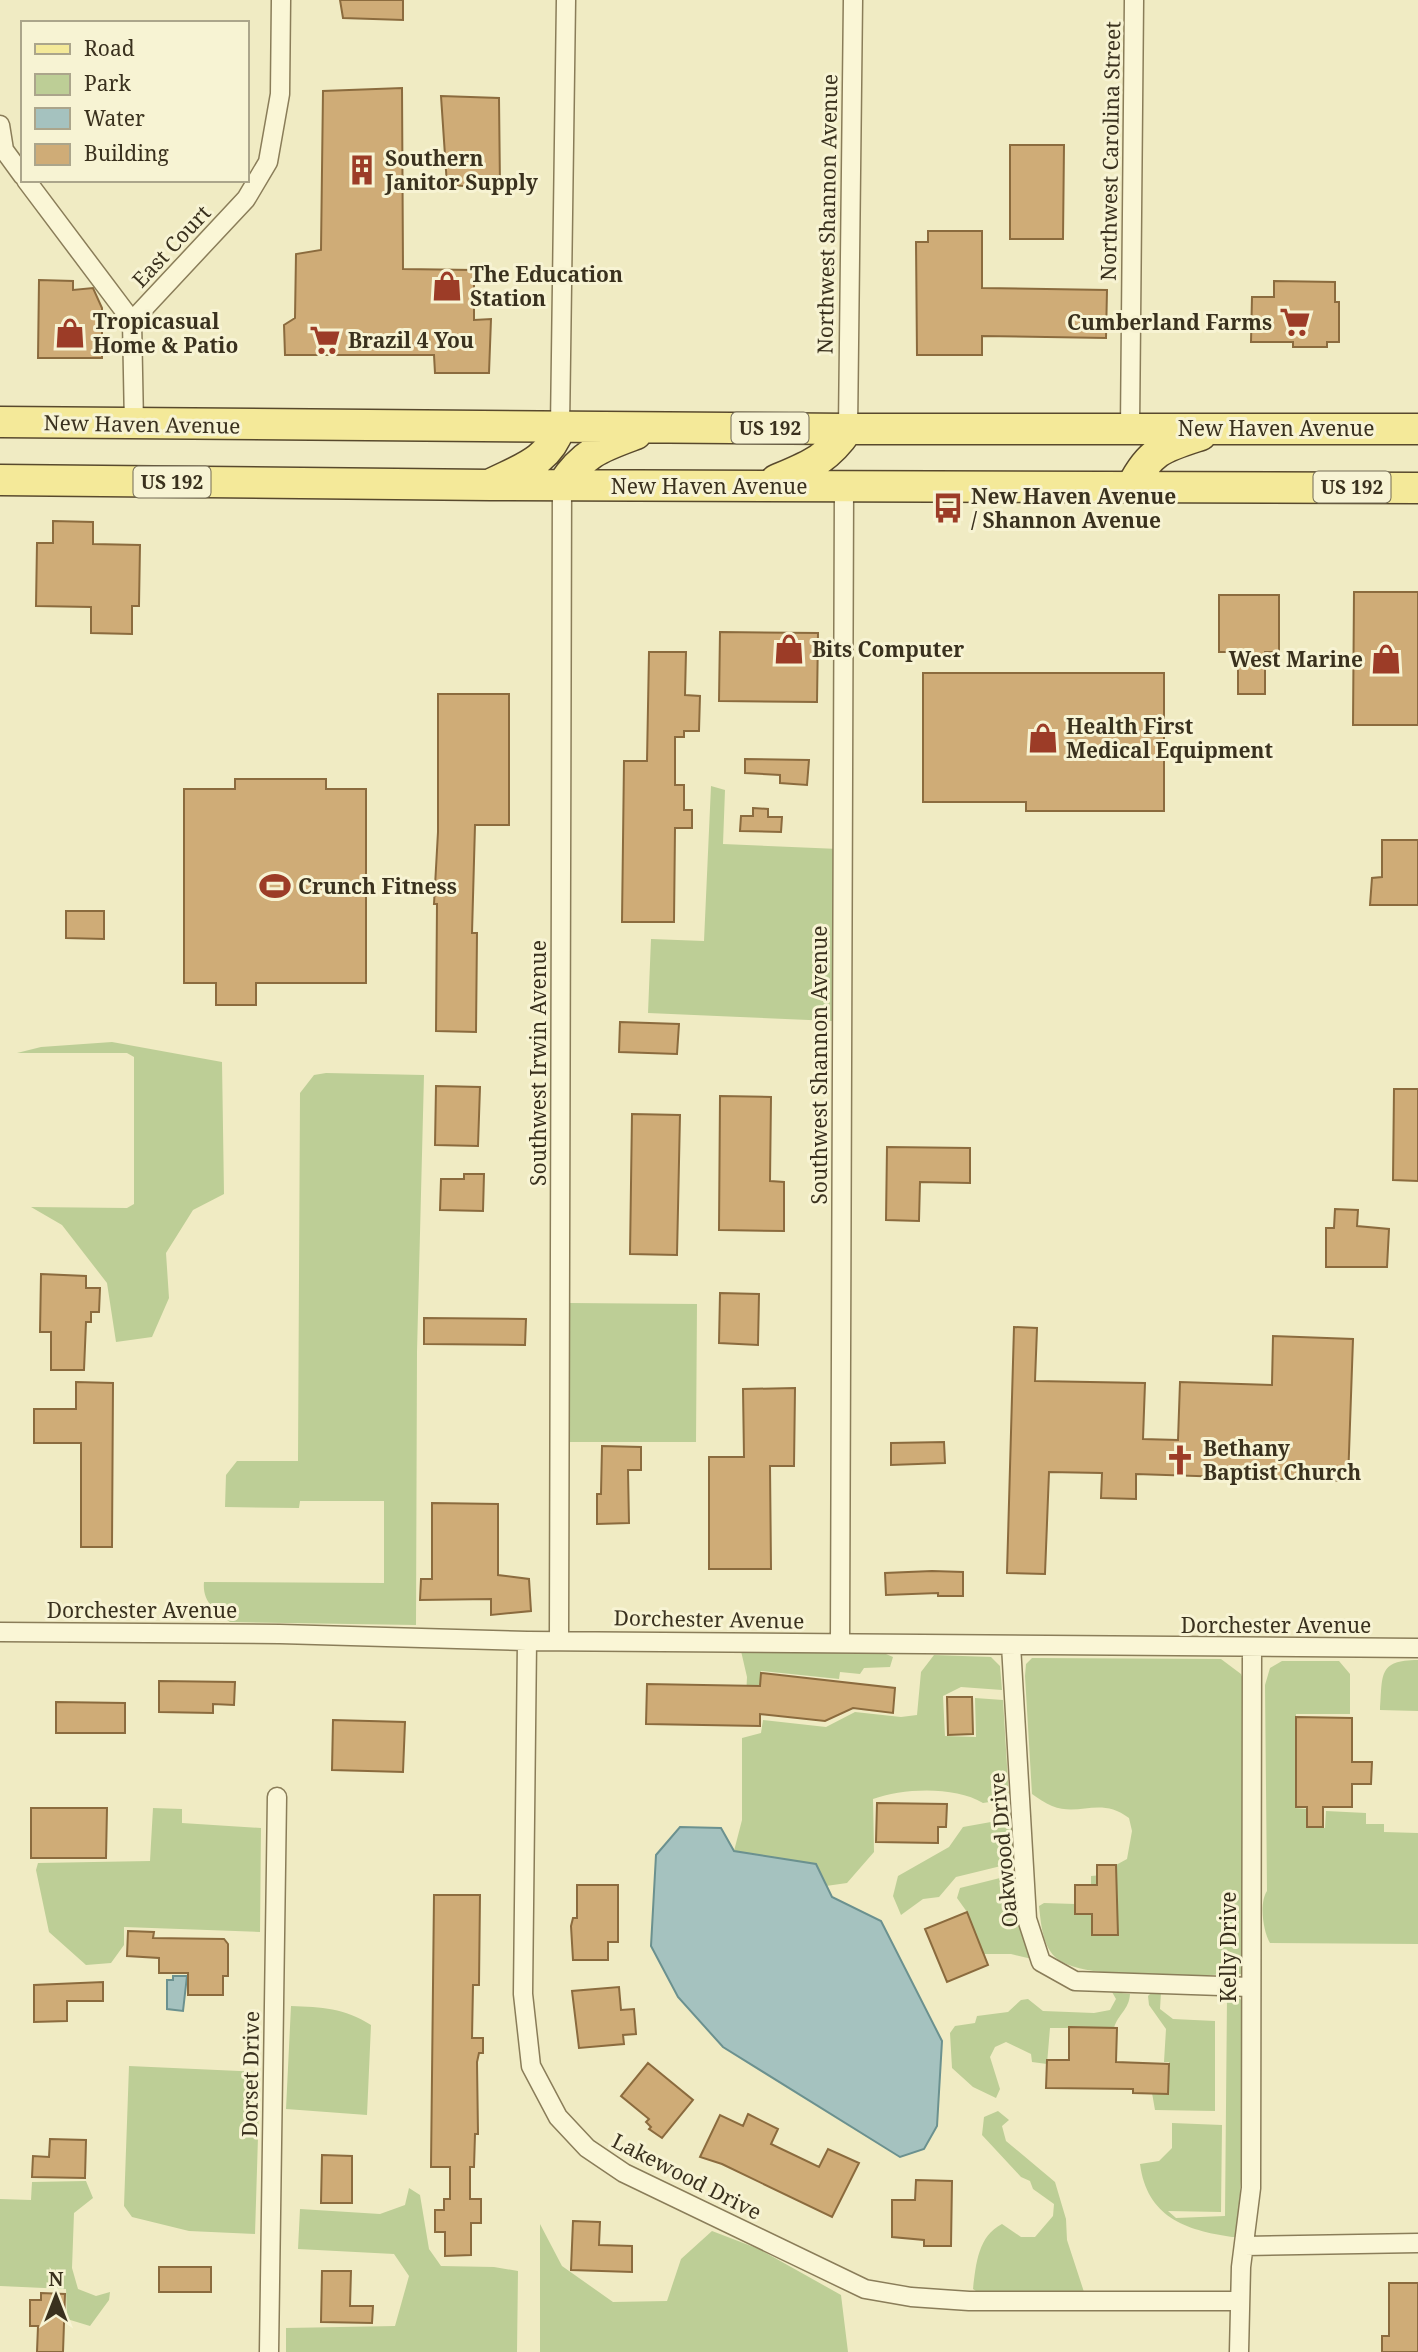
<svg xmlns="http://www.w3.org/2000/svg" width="1418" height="2352" font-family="'Noto Serif',serif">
  <rect width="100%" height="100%" fill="#f0ebc3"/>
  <path fill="#bdce96" d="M711 786 725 790 723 844 839 849 832 1021 648 1013 651 939 704 941Z
    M112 1042 222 1062 224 1194 193 1210 166 1253 169 1298 152 1337 116 1342 107 1283 62 1225 31 1207 127 1208 134 1204V1057L127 1053H17L41 1047Z
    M326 1073 424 1075 417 1352 416 1625 230 1622C215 1612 202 1601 204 1582L384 1583V1501H300L299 1508 225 1507 226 1475 237 1461H298L300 1093 314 1075Z
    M570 1303 697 1304 696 1442H569Z
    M741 1651 886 1654 893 1657 890 1667 864 1668 860 1674 840 1672 839 1679 761 1671 756 1719 745 1718 747 1677Z
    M934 1655 991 1657 1000 1666 1002 1690 961 1687 943 1696 945 1736 976 1737 975 1698 1003 1700 1009 1799 983 1803C955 1786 903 1788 873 1799L874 1852 847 1883 826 1886 816 1864 734 1851 742 1820V1738L761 1733 763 1720 826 1727 855 1712 901 1717 917 1715 921 1672Z
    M1032 1658 1221 1659 1241 1674 1245 1685 1241 1974C1203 1975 1081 1982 1055 1957 1042 1944 1041 1923 1039 1906L1044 1903 1075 1904V1913L1092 1914V1935H1118L1117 1885H1091V1876L1116 1874V1865L1127 1859 1132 1831 1129 1818C1100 1796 1080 1817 1052 1806 1045 1803 1038 1798 1032 1794L1025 1676 1026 1664Z
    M1418 1660V1711L1380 1710C1383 1676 1377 1660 1418 1660Z
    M1282 1661H1339L1350 1674V1714H1296L1295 1808 1307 1809 1306 1828H1325L1326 1811 1366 1813V1824H1384V1832L1418 1833V1944L1270 1943C1263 1931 1259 1903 1267 1891L1265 1685 1270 1668Z
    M153 1808 182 1809V1823L261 1828 260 1932 124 1927V1945L111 1963 86 1965 49 1932 36 1870 38 1863 150 1861Z
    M991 1822 1013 1823 1016 1859 1001 1866 956 1877 939 1897 923 1899 901 1915 893 1896 898 1876 949 1847 963 1827Z
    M1004 1877 1017 1878 1032 1959 1011 1954H984L967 1912 957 1898 960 1888Z
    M1112 1992 1130 1994C1129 2010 1118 2014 1114 2028H1050L1047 2064 1032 2062 1031 2054 1006 2042 995 2047 990 2057 1000 2089 996 2098 973 2087 952 2068 950 2033 955 2026 975 2023 977 2016 1008 2012 1021 2000 1028 1999 1043 2011 1094 2013 1110 2010 1116 1999Z
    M1152 1992H1161L1160 2009 1173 2019 1215 2021V2111L1155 2110 1152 2093H1168L1169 2062H1164L1166 2029 1149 2005 1148 1996Z
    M1227 1997 1236 1996 1244 2002 1242 2165 1237 2237H1232C1185 2230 1147 2217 1140 2164L1159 2161 1172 2148V2123L1222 2125 1221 2212 1168 2211 1176 2218 1225 2216Z
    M291 2006C322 2007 344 2008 371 2025L367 2115 286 2109Z
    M129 2066 260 2072 255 2234 189 2231 132 2217 124 2206Z
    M998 2111 1009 2120 1002 2126 1006 2141 1055 2182 1066 2219 1067 2240 1084 2292 979 2293 973 2289C976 2264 978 2236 1002 2224L1021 2237H1035L1053 2216 1054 2204 1033 2189 1030 2181 1021 2177 982 2135 984 2117Z
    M86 2181 93 2198 74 2213 72 2268 78 2289 96 2296 110 2292 109 2300 90 2326 67 2319 66 2289 0 2286V2199L31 2200 32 2182Z
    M409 2188 420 2195 429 2249 441 2266 494 2267 518 2271 517 2352H286V2328L395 2326 409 2276 394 2254 298 2249 300 2209 380 2214 405 2205Z
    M540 2224 562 2266 613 2302 667 2301 681 2259 712 2231 759 2249 841 2295 848 2352H540Z"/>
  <path fill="#a5c2bf" stroke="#6b918f" stroke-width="2" d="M680 1827 721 1828 734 1851 816 1864 832 1897 881 1921 942 2041 937 2126 924 2149 900 2157 723 2047 678 1997 651 1946 656 1855Z
    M173 1976H187L183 2011 167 2009V1980H173Z"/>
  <path fill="#cfac77" stroke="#8b6b3e" stroke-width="2" d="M340 0H403V20L343 18Z
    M402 88 403 269 474 270V320L491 319 489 373H435L434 355H285L284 325 295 318 296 254 321 250 323 91Z
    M441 96 499 98 500 188 447 185Z
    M1010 145H1064L1063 239H1010Z
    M928 231H982V288L1107 290 1106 338 982 336V355H917L916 242H928Z
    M39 280 73 281V290L93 288 102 308V358H38Z
    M1274 281 1335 282V302H1339V342H1327V347H1293V342H1251L1252 297H1274Z
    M53 521 93 522V544L140 545 139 606H132V634L91 633V607L36 606 37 543H53Z
    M1354 592H1418V725H1353Z
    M1219 595H1279V652H1265V694H1238V652H1219Z
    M720 632 818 633 817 702 719 701Z
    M649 652H686L685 695 700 696 699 731H684V737H675V785H684V810H692V828H675L674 922H622L624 761H647Z
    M923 673H1164V811H1026V802H923Z
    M438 694H509V825H475L472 933H477L476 1032 436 1031 437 904H434L438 832Z
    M745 759 809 760 807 785 780 783V775L745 773Z
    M235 779H326V789H366V983H256V1005H216V983H184V789H235Z
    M753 808 768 809V817H782L781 832 740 831 741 816H753Z
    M1382 840H1418V905H1370L1372 878 1382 877Z
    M66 911H104V939L66 938Z
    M620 1022 679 1024 677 1054 619 1052Z
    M436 1086 480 1087 478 1146 435 1145Z
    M1394 1089H1418V1181L1393 1180Z
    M720 1096 771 1097 770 1181 784 1182V1231L719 1230Z
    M632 1114 680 1115 677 1255 630 1254Z
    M887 1147 970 1148V1183L920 1182 919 1221 886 1220Z
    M464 1174H484L483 1211 440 1210 441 1179H464Z
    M1335 1209 1358 1210 1357 1226 1389 1229 1387 1267H1326V1228H1334Z
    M41 1274 86 1276V1288H100L99 1312H91V1322H86L84 1370H51V1332H40Z
    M720 1293 759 1294 758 1345 719 1343Z
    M424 1318 526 1319 525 1345 424 1344Z
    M1014 1327 1037 1328 1035 1381 1145 1383 1143 1439 1178 1440 1180 1382 1272 1385 1273 1336 1353 1339 1348 1481 1136 1474V1499L1101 1498 1102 1473 1049 1472 1045 1574 1007 1573Z
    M76 1382 113 1383 112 1547H81V1443H34V1409H76Z
    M795 1388 794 1466H770L771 1569H709V1457H744L743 1389Z
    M944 1442 945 1463 891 1465V1443Z
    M602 1446 641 1447V1470H628L629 1523 597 1524V1494H601Z
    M432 1503 498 1504V1575L529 1579 531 1611 491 1615V1599L420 1600 421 1579H432Z
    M932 1571 963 1572V1596H938V1593L886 1595 885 1573Z
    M761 1673 895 1688 893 1713 853 1708 825 1721 760 1714V1726L646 1724 647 1684 760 1686Z
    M159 1681 235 1682 234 1705 213 1704V1713L159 1712Z
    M947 1697H972L973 1734 948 1735Z
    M56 1702 125 1703V1733H56Z
    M1296 1717 1352 1718V1762H1372L1371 1784H1352V1807H1323V1827H1307V1807H1296Z
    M333 1720 405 1722 403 1772 332 1770Z
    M877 1803 947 1804 946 1827H938V1843L876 1842Z
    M31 1808H107L106 1858H31Z
    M1097 1865H1116L1118 1935H1092V1914H1075V1885H1097Z
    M577 1885H618V1942H608V1960H573L571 1926 573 1918H577Z
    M434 1895H480L479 1985H473L472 2038H483V2053H479L477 2062 478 2134H475L474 2167H470V2199H481V2223H471V2255L445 2256V2232H435V2210H444V2199H450V2167H431Z
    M967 1912 988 1965 947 1982 925 1929Z
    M128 1931 154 1932 153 1938 224 1939 228 1944V1976H223V1995H188V1973H159V1958L127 1956Z
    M103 1982V2001H67V2021L34 2022V1985Z
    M619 1987 621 2010 634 2009 636 2034 623 2035 624 2044 579 2048 572 1991Z
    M1069 2027 1117 2028 1116 2062 1169 2064 1168 2094 1133 2093V2089L1046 2088 1047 2060H1069Z
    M648 2063 693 2100 662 2138 649 2129 651 2127 646 2122 649 2119 621 2096Z
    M748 2114 778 2129 771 2144 819 2167 828 2149 859 2163 832 2217 722 2164 700 2157 720 2115 743 2126Z
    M50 2139 86 2140 85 2178 32 2177 33 2156 49 2157Z
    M322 2155 352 2156V2203H321Z
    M916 2180 952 2181 951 2246H924V2240L892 2237V2200H915Z
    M573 2221 600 2222 599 2245 632 2246V2272L571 2270Z
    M159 2267H211V2292H159Z
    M322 2271H351L350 2306H373L372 2323 321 2322Z
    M1389 2283H1418V2352H1382V2336H1389Z
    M41 2293 65 2294 63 2352H37L38 2326H30V2300H41Z"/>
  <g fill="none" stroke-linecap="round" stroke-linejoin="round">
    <g stroke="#8a7d59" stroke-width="21">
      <path id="minor" d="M0 125 4 150 23 176
        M26 180 132 321 134 425
        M132 321 246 199 268 162 280 94 281 0
        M560 427 566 0
        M1130 428 1134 0
        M848 429 853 0
        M0 1632 280 1634 527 1641 1418 1648
        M527 1641 523 1994 531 2066 558 2117 587 2148 624 2173 865 2289 911 2297 969 2301H1239
        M559 1641 562 485
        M840 1643 844 487
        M1011 1645 1027 1919 1041 1962 1075 1981 1250 1987
        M1245 2246 1418 2243
        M269 2352 277 1797
        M1239 2352 1241 2267 1251 2188 1252 1648"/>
    </g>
    <g stroke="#58492d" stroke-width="33">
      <path id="primary" d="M0 422 848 429H1418
        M0 480 490 485 1418 488
        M776 480C809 466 827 460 848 429
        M493 483C523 468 549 461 560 427
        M562 485C584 452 601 447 636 434
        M1132 486C1150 450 1164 447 1201 435"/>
    </g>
    <use href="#minor" stroke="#faf6d6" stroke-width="18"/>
    <use href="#primary" stroke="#f4e999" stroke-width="30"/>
  </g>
  <defs>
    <g id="building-bare" transform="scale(2.415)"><path d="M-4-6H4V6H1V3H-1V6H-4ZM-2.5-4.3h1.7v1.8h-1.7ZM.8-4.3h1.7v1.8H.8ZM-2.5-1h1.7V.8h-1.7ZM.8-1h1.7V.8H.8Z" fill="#9c3c27" stroke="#f7f3d3" stroke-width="2.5" paint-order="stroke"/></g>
    <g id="shop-bare" transform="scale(2.415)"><path d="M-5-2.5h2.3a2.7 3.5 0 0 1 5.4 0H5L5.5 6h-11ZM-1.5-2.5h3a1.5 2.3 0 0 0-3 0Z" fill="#9c3c27" stroke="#f7f3d3" stroke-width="2.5" paint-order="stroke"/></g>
    <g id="supermarket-bare" transform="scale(2.415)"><path d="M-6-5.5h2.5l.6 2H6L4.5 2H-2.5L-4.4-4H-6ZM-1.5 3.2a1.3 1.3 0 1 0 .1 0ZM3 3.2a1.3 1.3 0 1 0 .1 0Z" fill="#9c3c27" stroke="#f7f3d3" stroke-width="2.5" paint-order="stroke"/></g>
    <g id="bus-bare" transform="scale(2.415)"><path d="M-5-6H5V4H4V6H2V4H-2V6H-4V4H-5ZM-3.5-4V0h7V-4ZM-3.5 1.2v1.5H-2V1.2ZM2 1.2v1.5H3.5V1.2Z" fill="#9c3c27" stroke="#f7f3d3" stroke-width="2.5" paint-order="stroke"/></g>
    <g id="stadium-bare" transform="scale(2.415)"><path d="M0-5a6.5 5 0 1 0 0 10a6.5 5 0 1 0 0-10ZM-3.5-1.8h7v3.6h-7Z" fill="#9c3c27" stroke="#f7f3d3" stroke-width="2.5" paint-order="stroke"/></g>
    <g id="church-bare" transform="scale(2.415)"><path d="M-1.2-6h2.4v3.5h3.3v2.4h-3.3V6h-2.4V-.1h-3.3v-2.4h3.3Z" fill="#9c3c27" stroke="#f7f3d3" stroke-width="2.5" paint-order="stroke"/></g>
  </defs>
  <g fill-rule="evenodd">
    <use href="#building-bare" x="362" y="170"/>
    <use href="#shop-bare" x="447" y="286"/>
    <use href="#supermarket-bare" x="1295" y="322"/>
    <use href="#shop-bare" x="70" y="333"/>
    <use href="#supermarket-bare" x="325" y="340"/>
    <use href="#bus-bare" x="948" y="508"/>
    <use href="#shop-bare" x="789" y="649"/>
    <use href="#shop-bare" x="1386" y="659"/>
    <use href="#shop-bare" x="1043" y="738"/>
    <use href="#stadium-bare" x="275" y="886"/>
    <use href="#church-bare" x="1180" y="1460"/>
  </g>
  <g text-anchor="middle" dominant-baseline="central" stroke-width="6" stroke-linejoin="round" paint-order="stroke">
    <g fill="#f7f3d3" stroke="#736b54" stroke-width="2">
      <rect x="731.5" y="412.5" width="77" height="31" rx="5"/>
      <rect x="133.5" y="466.5" width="77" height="31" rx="5"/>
      <rect x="1313.5" y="471.5" width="77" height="31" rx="5"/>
    </g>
    <g font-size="19" font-weight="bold" fill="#3a311e">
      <text x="770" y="428">US 192</text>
      <text x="172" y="482">US 192</text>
      <text x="1352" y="487">US 192</text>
    </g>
    <g font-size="21" fill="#3a311e" stroke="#f7f3d3">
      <text transform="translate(1110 151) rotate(-89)">Northwest Carolina Street</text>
      <text transform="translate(827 214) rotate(-89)">Northwest Shannon Avenue</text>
      <text transform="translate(171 246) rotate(-47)">East Court</text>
      <text transform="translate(142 424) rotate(1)">New Haven Avenue</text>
      <text x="1276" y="428">New Haven Avenue</text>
      <text x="709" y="486">New Haven Avenue</text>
      <text transform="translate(538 1063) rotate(-90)">Southwest Irwin Avenue</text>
      <text transform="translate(819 1065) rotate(-90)">Southwest Shannon Avenue</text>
      <text x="142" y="1610">Dorchester Avenue</text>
      <text transform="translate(709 1619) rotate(1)">Dorchester Avenue</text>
      <text x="1276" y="1625">Dorchester Avenue</text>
      <text transform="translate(1003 1850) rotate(-95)">Oakwood Drive</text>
      <text transform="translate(1228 1947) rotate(-90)">Kelly Drive</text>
      <text transform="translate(250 2074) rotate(-89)">Dorset Drive</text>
      <text transform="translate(687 2176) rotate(27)">Lakewood Drive</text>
    </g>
    <g font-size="21" font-weight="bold" fill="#3a311e" stroke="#f7f3d3" text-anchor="start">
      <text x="385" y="158">Southern<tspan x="385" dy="24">Janitor Supply</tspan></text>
      <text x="470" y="274">The Education<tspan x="470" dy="24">Station</tspan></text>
      <text x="93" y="321">Tropicasual<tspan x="93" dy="24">Home &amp; Patio</tspan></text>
      <text x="1272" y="322" text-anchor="end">Cumberland Farms</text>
      <text x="348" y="340">Brazil 4 You</text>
      <text x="971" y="496">New Haven Avenue<tspan x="971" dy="24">/ Shannon Avenue</tspan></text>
      <text x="812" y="649">Bits Computer</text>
      <text x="1363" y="659" text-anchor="end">West Marine</text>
      <text x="1066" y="726">Health First<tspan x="1066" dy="24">Medical Equipment</tspan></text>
      <text x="298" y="886">Crunch Fitness</text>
      <text x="1203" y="1448">Bethany<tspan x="1203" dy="24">Baptist Church</tspan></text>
    </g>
  </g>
  <rect x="21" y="21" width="228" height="161" fill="#f7f3d3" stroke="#aba58b" stroke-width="2"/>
  <rect x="35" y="44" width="35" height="10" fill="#f4e999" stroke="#aba58b" stroke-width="2"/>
  <text x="84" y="56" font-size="21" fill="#3a311e">Road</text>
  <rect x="35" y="74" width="35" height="21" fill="#bdce96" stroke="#aba58b" stroke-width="2"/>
  <text x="84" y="91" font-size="21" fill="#3a311e">Park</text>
  <rect x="35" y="108" width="35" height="21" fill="#a5c2bf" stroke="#aba58b" stroke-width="2"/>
  <text x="84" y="126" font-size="21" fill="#3a311e">Water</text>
  <rect x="35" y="144" width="35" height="21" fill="#cfac77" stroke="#aba58b" stroke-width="2"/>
  <text x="84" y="161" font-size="21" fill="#3a311e">Building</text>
  <g transform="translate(56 2296)" stroke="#f7f3d3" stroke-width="5" paint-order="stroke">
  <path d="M0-5L12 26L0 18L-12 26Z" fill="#3a311e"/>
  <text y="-10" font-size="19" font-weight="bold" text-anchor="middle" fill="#3a311e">N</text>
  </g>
</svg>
